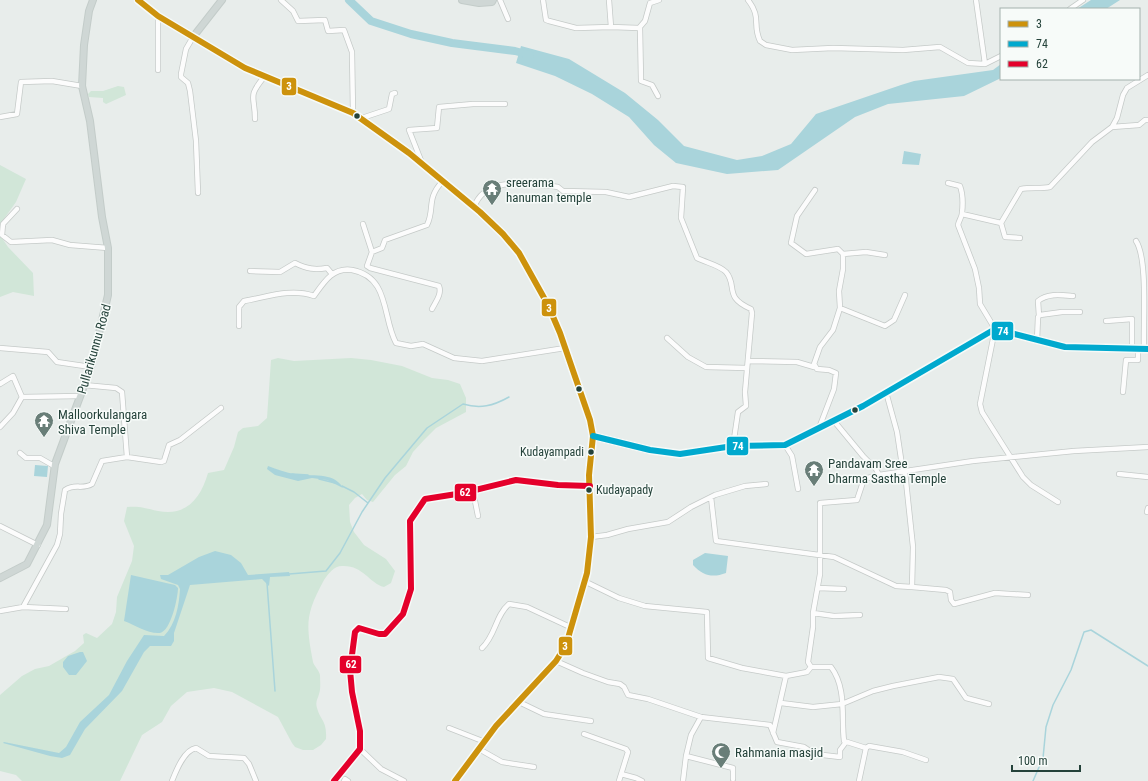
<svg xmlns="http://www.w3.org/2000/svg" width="1148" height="781" font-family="'Roboto Condensed',sans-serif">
  <rect width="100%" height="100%" fill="#e8edeb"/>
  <path fill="#d1e6d8" d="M118 86 124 87 126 95 106 104 103 102V98L89 97 88 94 91 91H103Z
    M0 165 26 179 16 202 1 223 0 235 8 247 33 273 34 296 13 292 0 297Z
    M278 358 294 361 351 358 371 360 402 366 432 378 448 380 460 384 466 398V412L436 428 424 440 413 452 406 466 395 475 373 502 367 500 362 494 355 498 349 505 350 522 354 532 364 545 386 559 395 571 391 583 384 587C369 583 363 565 342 566 334 566 328 574 324 580 305 615 306 624 313 662 314 666 319 670 320 675 320 680 321 689 319 694 318 699 315 701 317 708 321 722 327 720 326 739L321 745 313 750H303L295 747 292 743 278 717 232 692 214 688 187 692 171 706 162 722 142 735 120 781H22L16 775 0 771V695L22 676 35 669 49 666 75 651 84 643 83 635 86 633 97 638 112 624 116 612 117 597 132 561 134 546 124 521 127 507C141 506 144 508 158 511 186 517 201 498 208 473L224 470 234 447 238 432 243 428 258 426 267 418 271 360Z"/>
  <path fill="#a9d4db" d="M1091 0H1120L1106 9H1077Z
    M521 46 569 59 625 93 658 120 684 146 737 160 762 156 791 144 816 114 901 85 914 81 993 70 1001 64V78L964 96 888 104 855 117 778 170 727 174 676 163 654 145 629 117 592 94 555 76 516 63Z
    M904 151 921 154 919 165 902 164Z
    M35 465 48 466 47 477 34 476Z
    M268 466C277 469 286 473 295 474 310 477 334 471 343 488L327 480 312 478 298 481 275 475 267 469Z
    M215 551 231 555 241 563 248 575 289 572 290 576 270 577 269 586 262 579 190 585 174 633V641L171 646H150L144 652 122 691 85 729 70 755 62 758 50 756 3 743 4 742 59 753 66 747 80 722 109 695 127 661 144 635 164 636C176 624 179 605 180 589L178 585 161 579 160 575H168L199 557Z
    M705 553 728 556 726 573C713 578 703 576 693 565V560Z
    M131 575 175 585 178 588C178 597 171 631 160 633 148 634 135 625 124 621Z
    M80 652H83L87 661 76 675H69L63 667V662L68 656Z"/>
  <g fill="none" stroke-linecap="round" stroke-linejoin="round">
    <path stroke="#a9d4db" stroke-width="1.5" d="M292 474 308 475
      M319 479 335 483
      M342 486 354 492 368 503
      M289 574 326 571 340 553 362 512 385 478 427 428 463 404C480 409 493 406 509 397
      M267 583 275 691
      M1033 781 1043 758 1046 727 1053 705 1071 670 1084 632 1091 630 1148 666"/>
    <path stroke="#a9d4db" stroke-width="8" d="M349 0 371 21 411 34 452 43 515 51 530 55"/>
    <g stroke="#c5cac8" stroke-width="6">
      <path id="minor" d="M281 0 293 11 298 21 325 20 328 31 344 30 352 52 353 113
        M500 0 508 19
        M543 0 546 20 549 21 576 28 611 27 639 28 645 21 650 3 659 0
        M609 0 611 27
        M748 0C762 18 752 24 760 41L766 45 792 50 833 48 903 50 940 47 968 63 985 64 1001 56
        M976 0 985 64
        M1070 9 1083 0
        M158 16V70
        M640 28 641 81 652 85 658 96
        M193 37 186 49 181 74V77L188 83 190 91 196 141 198 193
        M0 117 17 114 21 82 52 81 82 86
        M362 118 389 109 392 94 395 93
        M255 119C255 95 247 98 264 77
        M1112 127 1139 125 1145 120H1148
        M422 163 409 130 437 128 439 107 473 104H505
        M948 183 960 186C963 194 963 204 962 213 962 217 959 220 958 225L975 269 979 288 980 304 995 329 980 404 982 412 1023 477 1031 485 1058 502
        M815 190 797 216 791 243 806 254 838 249 843 254V269L839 291 840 308 833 330 820 347 814 364 817 369 829 370 836 373 834 389 819 428
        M474 207C486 175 525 185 552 186L558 187 563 191 606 192 629 197 673 186 683 187 681 218 697 258C707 263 719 265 726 272 738 286 723 297 751 309L752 313 745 392 746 406 738 412 733 446
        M17 209 3 224 2 235 11 242 52 240 70 245 108 248
        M962 214 1001 223 1005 237 1020 238
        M1001 223 1021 189C1031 187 1040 189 1050 187L1092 142 1112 127 1117 118 1123 95 1127 88 1148 75
        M363 224 372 252
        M1136 241C1148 259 1143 323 1144 349
        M843 254 866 252 885 255
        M250 271 280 272 295 263C307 269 315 270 327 268L332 274
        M840 308 885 326 894 320 905 295
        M432 309C436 301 442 294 439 286L370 268 367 266 372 252 382 248 385 240 427 225C435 209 426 199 442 182
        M1039 316 1038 301C1048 293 1061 295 1073 296
        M1106 321 1132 319V350
        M239 326V307L244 301C267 297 291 288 314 296 324 282 333 267 352 270 390 277 382 317 396 343L411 346 423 344 454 358 482 361 565 348
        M667 338 688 357 706 367 747 368
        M1037 341 1038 317 1040 315 1062 312H1080
        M0 348 48 352 57 362 91 367
        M748 361 797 362 814 367
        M0 384 13 376 22 397
        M84 385 116 388 122 392 127 457 161 462 164 461 169 445 180 440 221 408
        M886 392 897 432 903 472
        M1123 392 1126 360H1138V350
        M22 397 80 396
        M834 421 863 456 876 469 879 475 973 461 1074 451 1148 447
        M0 427 13 413 22 397
        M785 445 792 456 798 489
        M20 453 26 458H40L54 466
        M1119 474 1148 477
        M473 491 478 516
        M711 497 716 541 834 557 896 586 912 587 913 547 905 472
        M1147 512 1148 508
        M0 526 38 545
        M591 537 607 535 628 529 668 522 691 507 715 495 745 486 766 484
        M584 581 619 598 645 606 707 612 708 658 742 668 786 676 807 672 811 667
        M912 587 946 590 950 592 951 600 954 604 995 593 1028 595
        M818 588 844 589
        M23 607 66 609
        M0 611 23 607 57 545 60 534 61 514 65 490C75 483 83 490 92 484L102 461 127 457
        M813 613 834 616 860 615
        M482 648C496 635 495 616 509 604L527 607 570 627
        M556 661 583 673 608 682 620 684 624 687 628 695 648 699 701 717 691 735 686 756 733 768V779
        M519 702 544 714 591 721
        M781 703 813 707 842 704 873 691 893 686 939 677 953 679 966 698 989 704
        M701 717 770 725 777 742 804 747 813 753 823 755 840 757V750L846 742
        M449 728 485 742
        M773 733 786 676
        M584 734 626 749 628 752 619 781
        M866 748 869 746 903 752 926 760
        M360 749 381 769 404 781
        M479 749 502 762 534 767
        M621 774 636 778 642 781
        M172 781C176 771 184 750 196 748L209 756 244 758 249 764 256 781
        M334 781 360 749V731L352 692 350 670 355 632 359 628 379 634H385L403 614 411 589 410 521 425 499 463 493 516 480 558 485 590 486
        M344 781 345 779 348 781
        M683 781 686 756
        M859 781 866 748 844 741C841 717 847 688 831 667H811L808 662 813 627V613L820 574V503L857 500 864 479 879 475"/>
    </g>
    <g stroke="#c3ccc9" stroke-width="8">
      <path id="major" d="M138 0 158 16 245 68 353 113 409 153 480 212 503 234 519 253 548 305 560 333 590 420 593 436 589 475 591 537 587 573 566 645 556 661 496 726 455 781
        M462 0 479 3 492 2 493 0
        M193 37 222 0
        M593 436 650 450 680 454 733 446 785 445 863 406 995 329 1065 347 1148 349
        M0 578 27 564 47 525 55 464 91 367 108 295V248L102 217 90 121 82 86 84 45 89 11 93 0"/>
    </g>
    <use href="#minor" stroke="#fcfcfc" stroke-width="4.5"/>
    <use href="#major" stroke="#cfd7d5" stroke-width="6"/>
    <g stroke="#f7fbf9" stroke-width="9">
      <path id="bus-1" d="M138 0 158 16 245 68 353 113 409 153 480 212 503 234 519 253 548 305 560 333 590 420 593 436 589 475 591 537 587 573 566 645 556 661 496 726 455 781"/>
    </g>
    <g stroke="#f7fbf9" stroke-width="9">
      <path id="bus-2" d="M593 436 650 450 680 454 733 446 785 445 863 406 995 329 1065 347 1148 349"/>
    </g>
    <g stroke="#f7fbf9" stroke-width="9">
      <path id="bus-3" d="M334 781 360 749V731L352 692 350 670 355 632 359 628 379 634H385L403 614 411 589 410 521 425 499 463 493 516 480 558 485 590 486"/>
    </g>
    <use href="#bus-1" stroke="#cd920c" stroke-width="6"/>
    <use href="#bus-2" stroke="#00a9ce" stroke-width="6"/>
    <use href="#bus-3" stroke="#e4002b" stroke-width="6"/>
  </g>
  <defs>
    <g id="temple-pin" transform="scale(1)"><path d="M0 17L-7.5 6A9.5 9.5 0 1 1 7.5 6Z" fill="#697e78" stroke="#f7fbf9"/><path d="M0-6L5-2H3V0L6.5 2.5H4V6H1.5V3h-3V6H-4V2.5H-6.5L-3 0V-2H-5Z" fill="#fff"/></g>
    <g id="mosque-pin" transform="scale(1)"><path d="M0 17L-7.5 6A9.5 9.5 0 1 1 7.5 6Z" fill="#697e78" stroke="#f7fbf9"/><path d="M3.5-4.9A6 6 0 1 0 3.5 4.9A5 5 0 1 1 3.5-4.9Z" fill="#fff"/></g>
  </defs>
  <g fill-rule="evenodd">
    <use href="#temple-pin" x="492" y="189"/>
    <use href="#temple-pin" x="44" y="421"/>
    <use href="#temple-pin" x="814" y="470"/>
    <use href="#mosque-pin" x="721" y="752"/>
  </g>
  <g fill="#24423a" stroke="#f7fbf9" stroke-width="1.5">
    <circle cx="357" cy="116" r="3.5"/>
    <circle cx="579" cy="389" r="3.5"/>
    <circle cx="855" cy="410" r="3.5"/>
    <circle cx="591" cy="452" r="3.5"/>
    <circle cx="589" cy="490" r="3.5"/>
  </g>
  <g text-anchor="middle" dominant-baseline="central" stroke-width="3" stroke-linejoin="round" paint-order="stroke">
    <g font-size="12" fill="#24423a" stroke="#f7fbf9" text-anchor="end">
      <text x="584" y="452">Kudayampadi</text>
      <text x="596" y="490" text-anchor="start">Kudayapady</text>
    </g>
    <g font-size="13" fill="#24423a" stroke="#f7fbf9" text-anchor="start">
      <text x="506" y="182">sreerama<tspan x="506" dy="15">hanuman temple</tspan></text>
      <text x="58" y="414">Malloorkulangara<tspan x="58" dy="15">Shiva Temple</tspan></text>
      <text x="828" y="463">Pandavam Sree<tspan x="828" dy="15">Dharma Sastha Temple</tspan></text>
      <text x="735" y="752">Rahmania masjid</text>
    </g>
    <g font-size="13" fill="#24423a" stroke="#f7fbf9">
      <text transform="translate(94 349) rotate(-74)">Pullarikunnu Road</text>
    </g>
  </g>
  <g stroke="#f7fbf9" stroke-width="1.5">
    <rect x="281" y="77" width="16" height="19" rx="4" fill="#cd920c"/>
    <rect x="541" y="298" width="16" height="19" rx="4" fill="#cd920c"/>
    <rect x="991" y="321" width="23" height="20" rx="4" fill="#00a9ce"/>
    <rect x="726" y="436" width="23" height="20" rx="4" fill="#00a9ce"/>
    <rect x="454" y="483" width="23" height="19" rx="4" fill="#e4002b"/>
    <rect x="558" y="636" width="15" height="20" rx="4" fill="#cd920c"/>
    <rect x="339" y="655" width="23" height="19" rx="4" fill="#e4002b"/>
  </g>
  <g font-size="11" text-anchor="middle" font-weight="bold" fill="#fff">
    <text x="289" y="90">3</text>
    <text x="549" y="312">3</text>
    <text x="1003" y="335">74</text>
    <text x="738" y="450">74</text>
    <text x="465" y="496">62</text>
    <text x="565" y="650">3</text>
    <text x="351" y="668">62</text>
  </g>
  <rect x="1000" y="8" width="140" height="72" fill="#f7fbf9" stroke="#a3b1ad"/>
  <rect x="1008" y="21" width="20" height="6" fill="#cd920c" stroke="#a3b1ad"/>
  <text x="1036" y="28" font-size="12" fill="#24423a">3</text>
  <rect x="1008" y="41" width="20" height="6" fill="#00a9ce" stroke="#a3b1ad"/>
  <text x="1036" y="48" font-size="12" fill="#24423a">74</text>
  <rect x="1008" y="61" width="20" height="6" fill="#e4002b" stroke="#a3b1ad"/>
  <text x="1036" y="68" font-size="12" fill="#24423a">62</text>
  <path d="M1012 765v6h68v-6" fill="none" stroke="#24423a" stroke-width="2"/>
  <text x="1018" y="765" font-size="12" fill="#24423a" stroke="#f7fbf9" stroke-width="3" paint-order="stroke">100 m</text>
</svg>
